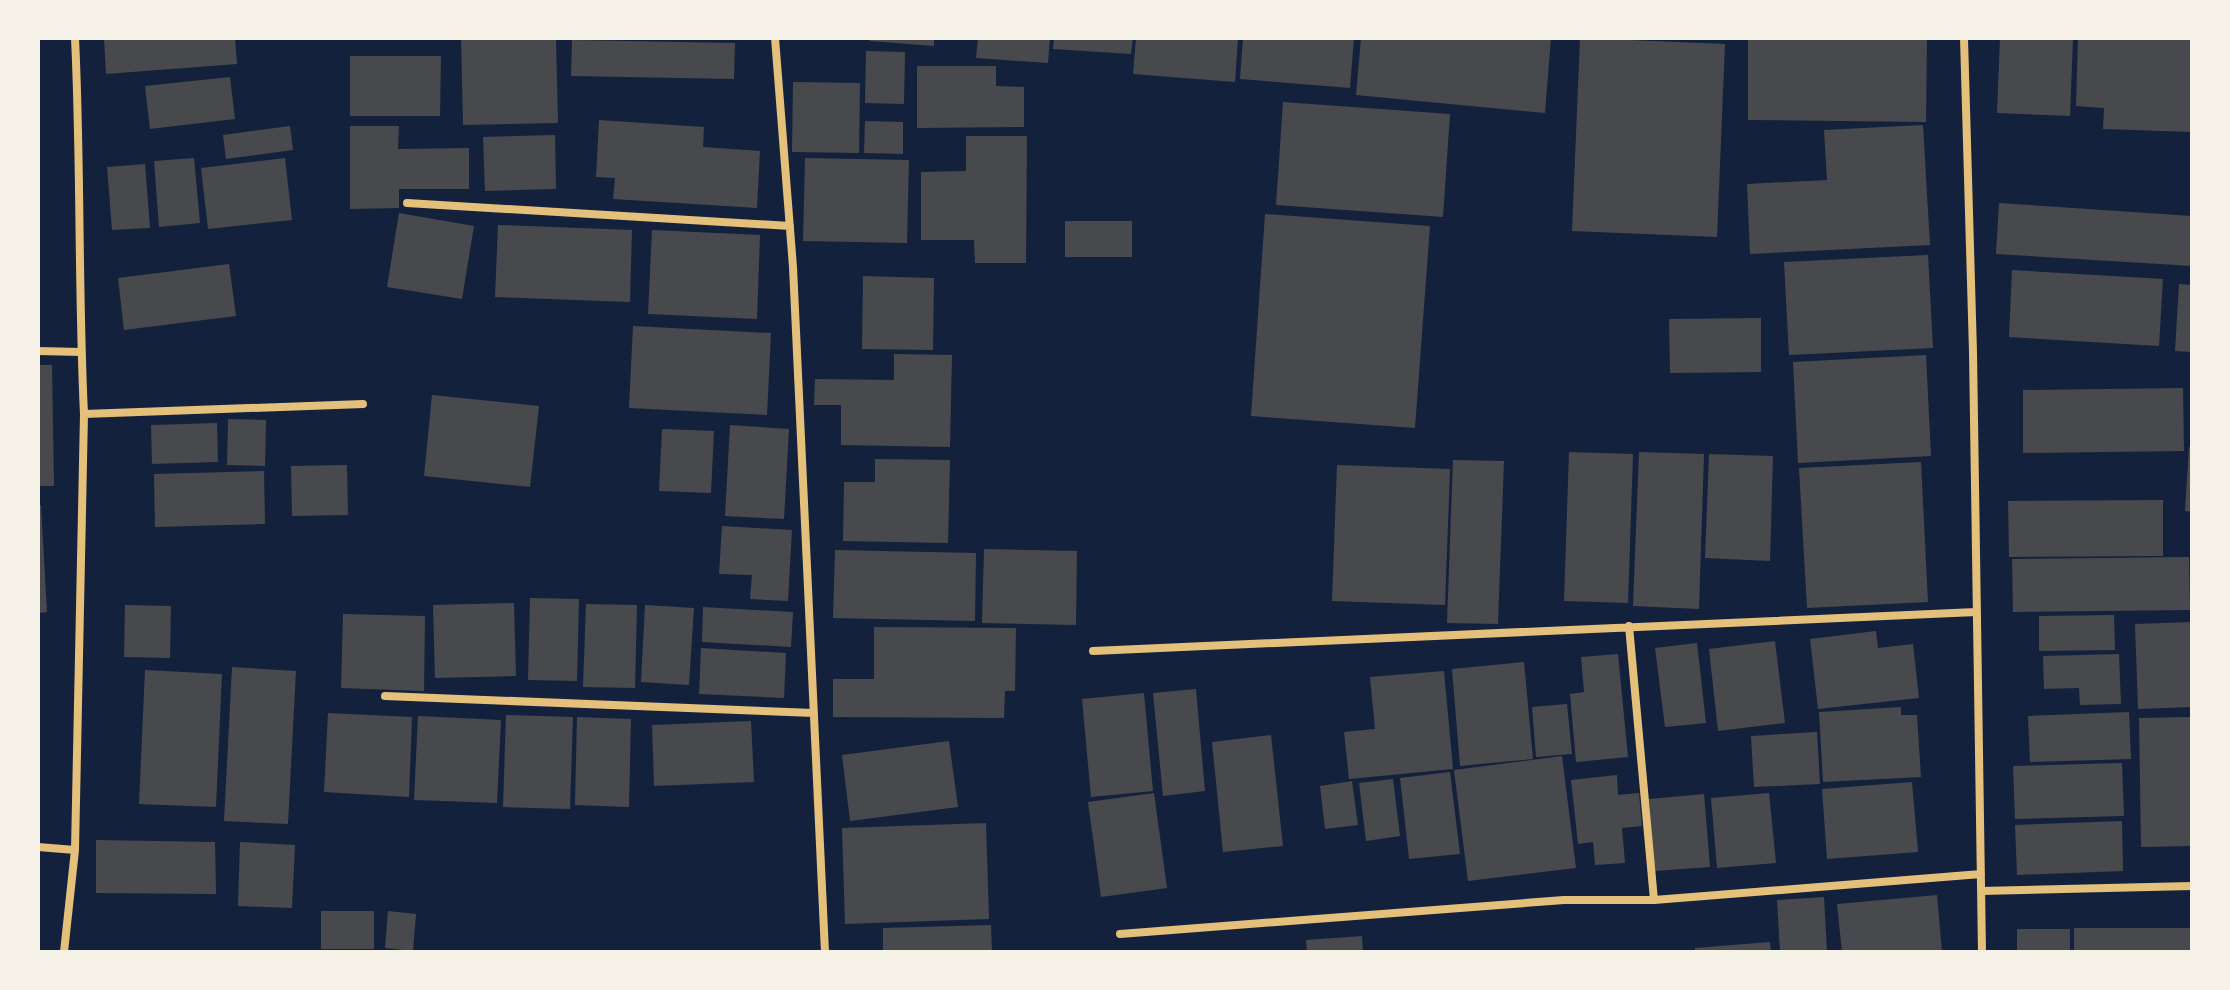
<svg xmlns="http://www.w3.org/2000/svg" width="2230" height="990" font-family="Arial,sans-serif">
  <rect width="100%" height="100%" fill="#14213d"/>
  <path fill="#48494c" d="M104 38H235L237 64 106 74Z
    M461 38H556L558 123 463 125Z
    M870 38H934V46L870 41Z
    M978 38H1050L1048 63 976 58Z
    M1054 38H1133L1131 54 1053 49Z
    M1136 38H1238L1235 82 1133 74Z
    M1243 38H1354L1350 88 1240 79Z
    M1361 38H1551L1545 113 1356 95Z
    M1580 38 1725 44 1717 237 1572 231Z
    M1748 38H1927L1926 122 1748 120Z
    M2000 38H2073L2070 116 1997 113Z
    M2078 38H2192V132L2103 129 2104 108 2076 106Z
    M572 40 735 43 734 79 571 76Z
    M866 51 905 52 904 104 865 103Z
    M350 56H441L440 116H350Z
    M917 66H996V86L1024 87V127L917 128Z
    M230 77 235 119 150 129 145 86Z
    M793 82 860 83 859 153 792 152Z
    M1283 102 1450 114 1443 217 1276 205Z
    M599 120 704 127 703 147 760 151 757 208 613 199 615 178 596 177Z
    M865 121 903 122V154L864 153Z
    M1923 125 1930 245 1750 254 1747 184 1827 180 1824 130Z
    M290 126 293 150 226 159 223 135Z
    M350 126H399L398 149 469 148V189H399V208L350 209Z
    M555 135 556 189 485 191 483 137Z
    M966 136H1027L1026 263H975L974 240H921V172L966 171Z
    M194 158 200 223 159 227 154 161Z
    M285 158 292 220 208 229 201 168Z
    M805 158 909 160 907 243 803 241Z
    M145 164 150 228 112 230 107 167Z
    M1999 203 2192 216V266L1996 254Z
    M399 213 474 226 462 299 387 287Z
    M1265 214 1430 226 1415 428 1251 416Z
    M1065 221H1132V257H1065Z
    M498 225 632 230 630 302 495 297Z
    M652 230 760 235 757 319 648 314Z
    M1928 255 1933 348 1789 355 1784 262Z
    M229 264 236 316 124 330 118 278Z
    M2012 270 2163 279 2159 346 2009 337Z
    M863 276 934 278 933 350 862 349Z
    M2179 284 2192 285V352L2175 351Z
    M1761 318V372L1670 373 1669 319Z
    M633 326 771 333 767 415 629 408Z
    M894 354 952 355 950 447 841 445V405H814L815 379 894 380Z
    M1926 355 1931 456 1798 463 1793 362Z
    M38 365H52L54 486H38Z
    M2183 388 2184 451 2023 453V390Z
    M432 395 539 406 530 487 424 476Z
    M228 419 266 420 265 466 227 465Z
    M217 423 218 462 152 464 151 425Z
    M730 425 789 429 784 519 725 516Z
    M662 429 714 431 711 493 659 491Z
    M2189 447H2192V512L2185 511Z
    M1569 452 1633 454 1628 603 1564 601Z
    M1639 452 1704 454 1699 609 1633 606Z
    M1709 454 1773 456 1770 561 1705 558Z
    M875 459 950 460 948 543 843 541 844 482H875Z
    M1453 460 1504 461 1498 624 1447 623Z
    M1921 462 1928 602 1807 608 1799 468Z
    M347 465 348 515 292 516 291 466Z
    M1337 465 1450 469 1445 605 1332 601Z
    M264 471 265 524 155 527 154 474Z
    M2163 500V556L2009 557 2008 501Z
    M38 505H41L47 612 38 613Z
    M722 526 792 530 788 601 750 599 752 575 719 574Z
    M984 549 1077 551 1076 625 982 623Z
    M835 550 976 553 975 621 833 618Z
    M2189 557 2190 610 2013 612 2012 559Z
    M530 598 579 599 577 681 528 680Z
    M514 603 516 676 435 678 433 605Z
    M586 604 637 605 635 688 583 687Z
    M125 605 171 606 170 658 124 657Z
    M645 605 694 608 689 685 641 682Z
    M703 607 793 612 791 647 702 642Z
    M343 614 425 616 424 691 341 688Z
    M2114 615 2115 650 2039 651V616Z
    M2192 622V707L2138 709 2135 624Z
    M874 627 1016 628 1015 691H1005L1004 718 833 717V679H874Z
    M1876 631 1878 648 1913 644 1919 698 1818 709 1810 639Z
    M1775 641 1785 723 1718 731 1709 649Z
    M1697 643 1706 723 1665 727 1655 648Z
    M701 648 786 653 784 698 699 694Z
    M1618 654 1628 757 1576 762 1570 694 1584 692 1581 657Z
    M2119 654 2121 704 2080 705 2079 688 2044 689 2043 656Z
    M1524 662 1533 759 1460 766 1452 669Z
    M232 667 296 671 288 824 224 821Z
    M145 670 222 674 216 807 139 804Z
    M1444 671 1453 769 1349 779 1344 732 1375 729 1370 677Z
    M1196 689 1205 791 1163 796 1153 693Z
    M1144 693 1153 791 1091 797 1082 699Z
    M1567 704 1572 754 1536 757 1532 707Z
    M1901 707V715H1917L1921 777 1823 782 1819 712Z
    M2129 712 2131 759 2030 762 2028 716Z
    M328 713 412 717 409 797 324 792Z
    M506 715 573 717 570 809 503 807Z
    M418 716 501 720 497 803 414 800Z
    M577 717 631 719 629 807 575 805Z
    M2192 717V846L2141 847 2139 718Z
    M751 721 754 782 654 786 652 725Z
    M1817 732 1820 784 1754 787 1751 736Z
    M1271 735 1283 846 1223 852 1212 742Z
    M949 741 958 807 850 821 842 755Z
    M1562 756 1576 868 1468 881 1454 770Z
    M2122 763 2124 816 2015 819 2013 766Z
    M1450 772 1460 854 1409 859 1400 778Z
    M1617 775 1618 795 1639 793 1642 826 1622 828 1625 863 1595 865 1593 842 1578 844 1571 780Z
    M1393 779 1400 836 1366 841 1359 783Z
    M1352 781 1358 825 1325 829 1320 786Z
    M1912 782 1918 852 1827 859 1822 789Z
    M1154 793 1167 888 1101 897 1088 802Z
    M1769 793 1776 863 1717 868 1711 798Z
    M1704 794 1710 867 1654 871 1649 799Z
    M2122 821 2123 871 2017 875 2015 825Z
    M986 823 989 919 845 924 842 828Z
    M96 840 215 842 216 894 96 893Z
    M240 842 295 845 292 908 238 906Z
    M1937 895 1942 952H1842L1837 904Z
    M1824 897 1827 952H1780L1777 900Z
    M321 911H374V949H321Z
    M388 911 416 914 413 951 385 948Z
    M991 925 992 952H883V928Z
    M2074 928H2191V952H2074Z
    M2017 929H2070V952H2017Z
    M1362 936 1363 952H1307L1306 940Z
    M1770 942 1771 952H1695V948Z"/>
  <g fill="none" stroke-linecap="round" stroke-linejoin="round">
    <path stroke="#e5c07b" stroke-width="8" d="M775 38 793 267 825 952
      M1964 38 1973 352 1982 952
      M407 203 790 226
      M38 351 81 352
      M84 414 363 404
      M1629 626 1654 900
      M1093 651 1976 612
      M385 696 814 713
      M38 847 75 850
      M1981 891 2192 886
      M1120 934 1564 900H1654L1981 874
      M64 952 75 850 84 414C78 289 81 163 75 38"/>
  </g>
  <rect width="2230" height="990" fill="none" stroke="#f6f1e7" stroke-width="80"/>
</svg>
